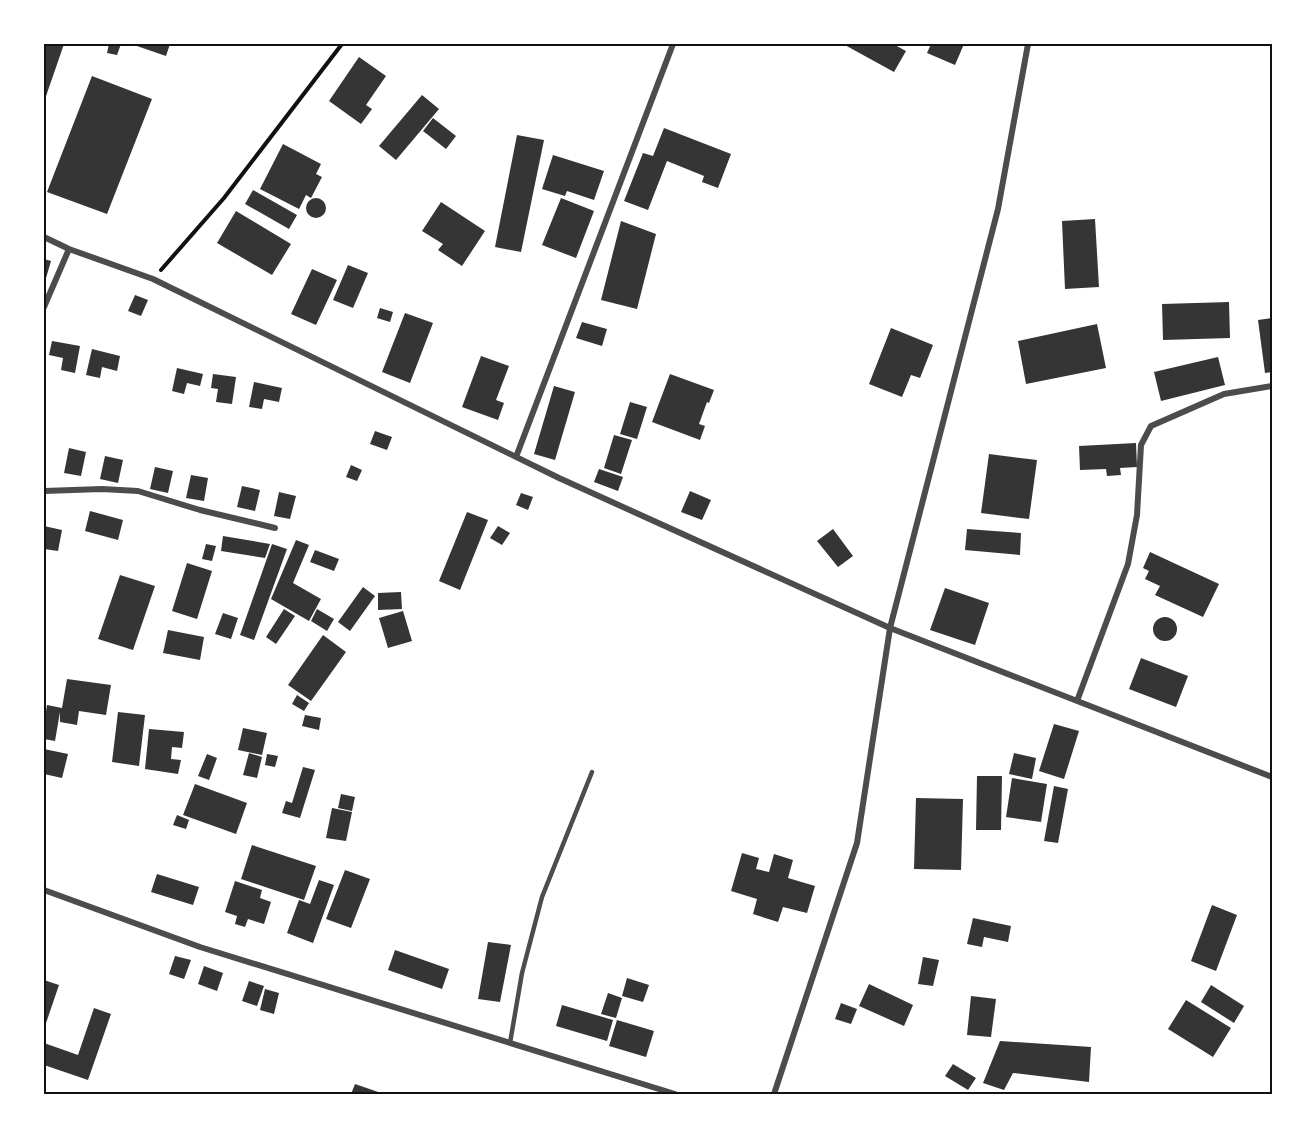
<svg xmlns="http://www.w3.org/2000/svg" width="1316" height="1138" font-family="'PT Sans Narrow',sans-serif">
  <rect width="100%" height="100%" fill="#fff"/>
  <path fill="#353535" d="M44 44H64L44 102Z
    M109 44H121L117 55 107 53Z
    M131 44H170L166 56Z
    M843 44H893L906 51 894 72Z
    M931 44H964L955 65 927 53Z
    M359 57 386 76 366 105 372 109 361 124 329 101Z
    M92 76 152 99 107 214 47 192Z
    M422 95 439 109 396 160 379 146Z
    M433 118 456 136 446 149 423 131Z
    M664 128 731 154 718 188 702 182 704 176 667 161 648 210 624 201 643 153 653 156Z
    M517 135 544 140 521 252 495 247Z
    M283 144 321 164 316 174 322 177 311 198 306 195 299 209 260 189Z
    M553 155 604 171 594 200 567 191 565 196 542 189Z
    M253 190 297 215 289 229 245 204Z
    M561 198 594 211 576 258 542 245Z
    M306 208a10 10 0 1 1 20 0a10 10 0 1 1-20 0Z
    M441 202 485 231 462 266 438 250 443 244 422 231Z
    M236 211 291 244 272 275 217 243Z
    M1095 219 1099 287 1065 289 1062 221Z
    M621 221 656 234 637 309 601 300Z
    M44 259 51 261 44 285Z
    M348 265 368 273 353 308 333 300Z
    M312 269 337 280 316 325 291 314Z
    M135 295 148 300 141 316 128 311Z
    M1229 302 1230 338 1163 340 1162 304Z
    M380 308 393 312 390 322 377 318Z
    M405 313 433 323 410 383 382 372Z
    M1272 318V372L1265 373 1258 320Z
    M582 322 607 329 602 346 576 338Z
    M1097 324 1106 368 1026 384 1018 341Z
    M891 328 933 345 920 378 911 375 902 397 869 384Z
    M52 341 80 346 75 373 61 370 63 358 49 355Z
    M92 349 120 356 117 371 102 367 100 378 86 375Z
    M481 356 509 366 496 400 504 403 498 420 462 407Z
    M1218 357 1225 385 1161 401 1154 372Z
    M177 368 203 374 200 386 187 383 184 394 172 391Z
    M213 374 236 377 232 404 216 402 218 389 211 388Z
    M670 374 714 390 709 403 707 402 699 424 705 426 700 440 652 422Z
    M254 382 282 388 279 402 264 399 262 409 249 407Z
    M554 386 575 392 555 460 534 454Z
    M630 402 647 407 637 439 620 434Z
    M375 431 392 437 387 450 370 444Z
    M614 435 632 440 621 474 604 468Z
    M1136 443 1137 467 1120 468 1121 475 1107 476 1106 469 1080 470 1079 446Z
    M69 448 86 452 81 476 64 473Z
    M989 454 1037 460 1029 519 981 513Z
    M105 456 123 460 118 483 100 479Z
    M351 465 362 470 357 481 346 477Z
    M155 467 173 471 168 493 150 489Z
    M599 469 623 477 618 491 594 482Z
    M191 475 208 478 204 501 186 498Z
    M242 486 260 490 255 511 237 507Z
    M690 491 711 500 702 520 681 512Z
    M279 492 296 496 290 519 274 516Z
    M521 493 533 497 528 510 516 505Z
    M90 511 123 520 118 540 85 531Z
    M467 512 488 520 460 590 439 581Z
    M44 526 62 530 58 551 44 549Z
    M498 526 510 533 502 545 490 538Z
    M833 529 853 556 838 567 817 541Z
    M967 529 1021 533 1020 555 965 550Z
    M223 536 270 544 265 558 221 551Z
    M296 540 309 545 293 583 321 599 309 621 271 599Z
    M206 544 216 546 212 561 202 559Z
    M272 544 287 549 254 640 240 635Z
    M315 550 339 559 334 571 310 562Z
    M1150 552 1219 584 1203 617 1155 595 1160 586 1145 579 1149 571 1143 568Z
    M187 563 212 571 197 619 172 611Z
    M120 575 155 586 133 650 98 639Z
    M363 587 375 596 350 631 338 622Z
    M945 588 989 603 975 645 930 630Z
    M401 592 402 609 378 610V593Z
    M284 609 295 616 276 644 266 637Z
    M317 609 334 619 327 631 311 621Z
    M403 611 412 641 388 648 379 618Z
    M223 613 238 618 231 639 215 634Z
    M1153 629a12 12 0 1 1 24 0a12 12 0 1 1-24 0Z
    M168 630 204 637 200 660 163 653Z
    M323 635 346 652 311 701 288 685Z
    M1141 658 1188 676 1176 707 1129 689Z
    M67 679 111 685 106 715 79 711 77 725 60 722V712L55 741 44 739V724L47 705 62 708Z
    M297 695 309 703 304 711 292 704Z
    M118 712 145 715 139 766 112 762Z
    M305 715 321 718 319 730 302 726Z
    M1054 724 1079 731 1064 779 1039 771Z
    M243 728 267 733 262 755 238 750Z
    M149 729 184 732 182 748 172 747 171 759 181 760 178 774 145 769Z
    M44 749 68 754 62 778 44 774Z
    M249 753 262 757 257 778 243 775Z
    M1014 753 1036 758 1032 779 1009 774Z
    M207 754 217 758 209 780 198 776Z
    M267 754 278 756 275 767 265 765Z
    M303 767 315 770 300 818 282 813 286 801 292 803Z
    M977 776H1002L1001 830H976Z
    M1012 778 1047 784 1041 822 1006 817Z
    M195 784 247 803 236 834 183 815Z
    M1054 786 1068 789 1058 843 1044 841Z
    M341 794 355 797 352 811 338 808Z
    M916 798 963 799 961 870 914 869Z
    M332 808 352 812 346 841 326 838Z
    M177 815 189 820 186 829 173 825Z
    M252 845 316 866 304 900 241 879Z
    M742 853 759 858 756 869 769 872 774 854 793 860 788 878 815 886 807 913 783 907 778 922 753 914 757 899 731 891Z
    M345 870 370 879 351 928 326 919Z
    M157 874 199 887 193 905 151 892Z
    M319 880 334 885 313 943 287 933 299 900 310 904Z
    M235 881 262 890 260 898 271 902 264 924 248 919 245 927 235 924 237 916 225 912Z
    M1212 905 1237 915 1216 971 1191 961Z
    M973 918 1011 926 1008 942 984 937 982 947 967 944Z
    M488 942 511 945 500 1002 478 999Z
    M395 950 449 969 442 989 388 970Z
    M175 956 191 960 184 979 169 974Z
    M923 957 939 960 933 986 918 984Z
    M204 966 223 973 217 991 198 984Z
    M627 978 649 985 643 1002 622 996Z
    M44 980 59 985 44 1029Z
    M249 981 264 986 257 1006 242 1001Z
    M869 984 913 1005 904 1026 859 1006Z
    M1211 985 1244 1006 1234 1023 1201 1002Z
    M265 989 279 993 274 1014 260 1010Z
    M608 993 622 998 616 1018 601 1014Z
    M971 996 996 999 991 1037 967 1035Z
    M1186 1000 1231 1028 1213 1057 1168 1029Z
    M841 1003 857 1009 851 1024 835 1019Z
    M562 1005 613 1020 607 1041 556 1026Z
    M94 1008 111 1014 88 1080 44 1065V1043L78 1055Z
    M617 1020 654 1031 646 1057 609 1046Z
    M1000 1041 1091 1047 1089 1082 1013 1073 1004 1090 983 1083Z
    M953 1064 976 1078 968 1090 945 1076Z
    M355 1084 384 1094H351Z"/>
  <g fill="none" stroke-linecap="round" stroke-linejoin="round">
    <path stroke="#111" stroke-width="4" d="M161 270 224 198 342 44"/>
    <path stroke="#4c4c4c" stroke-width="4.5" d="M510 1043 522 973 542 897 592 772"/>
    <path stroke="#4c4c4c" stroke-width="6" d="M44 237 69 249 153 279 559 478 890 628 1272 777
      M44 307 69 249
      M516 457 673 44
      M44 491 102 489 138 491 200 510 275 528
      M1077 701 1128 564 1137 515 1141 445 1151 426 1224 394 1272 386
      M44 890 200 947 675 1094
      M774 1094 857 843 890 628 998 209 1028 44"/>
  </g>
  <rect width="1316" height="1138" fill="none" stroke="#ffffff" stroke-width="90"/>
  <rect x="45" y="45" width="1226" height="1048" fill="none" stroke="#111" stroke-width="2"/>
</svg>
